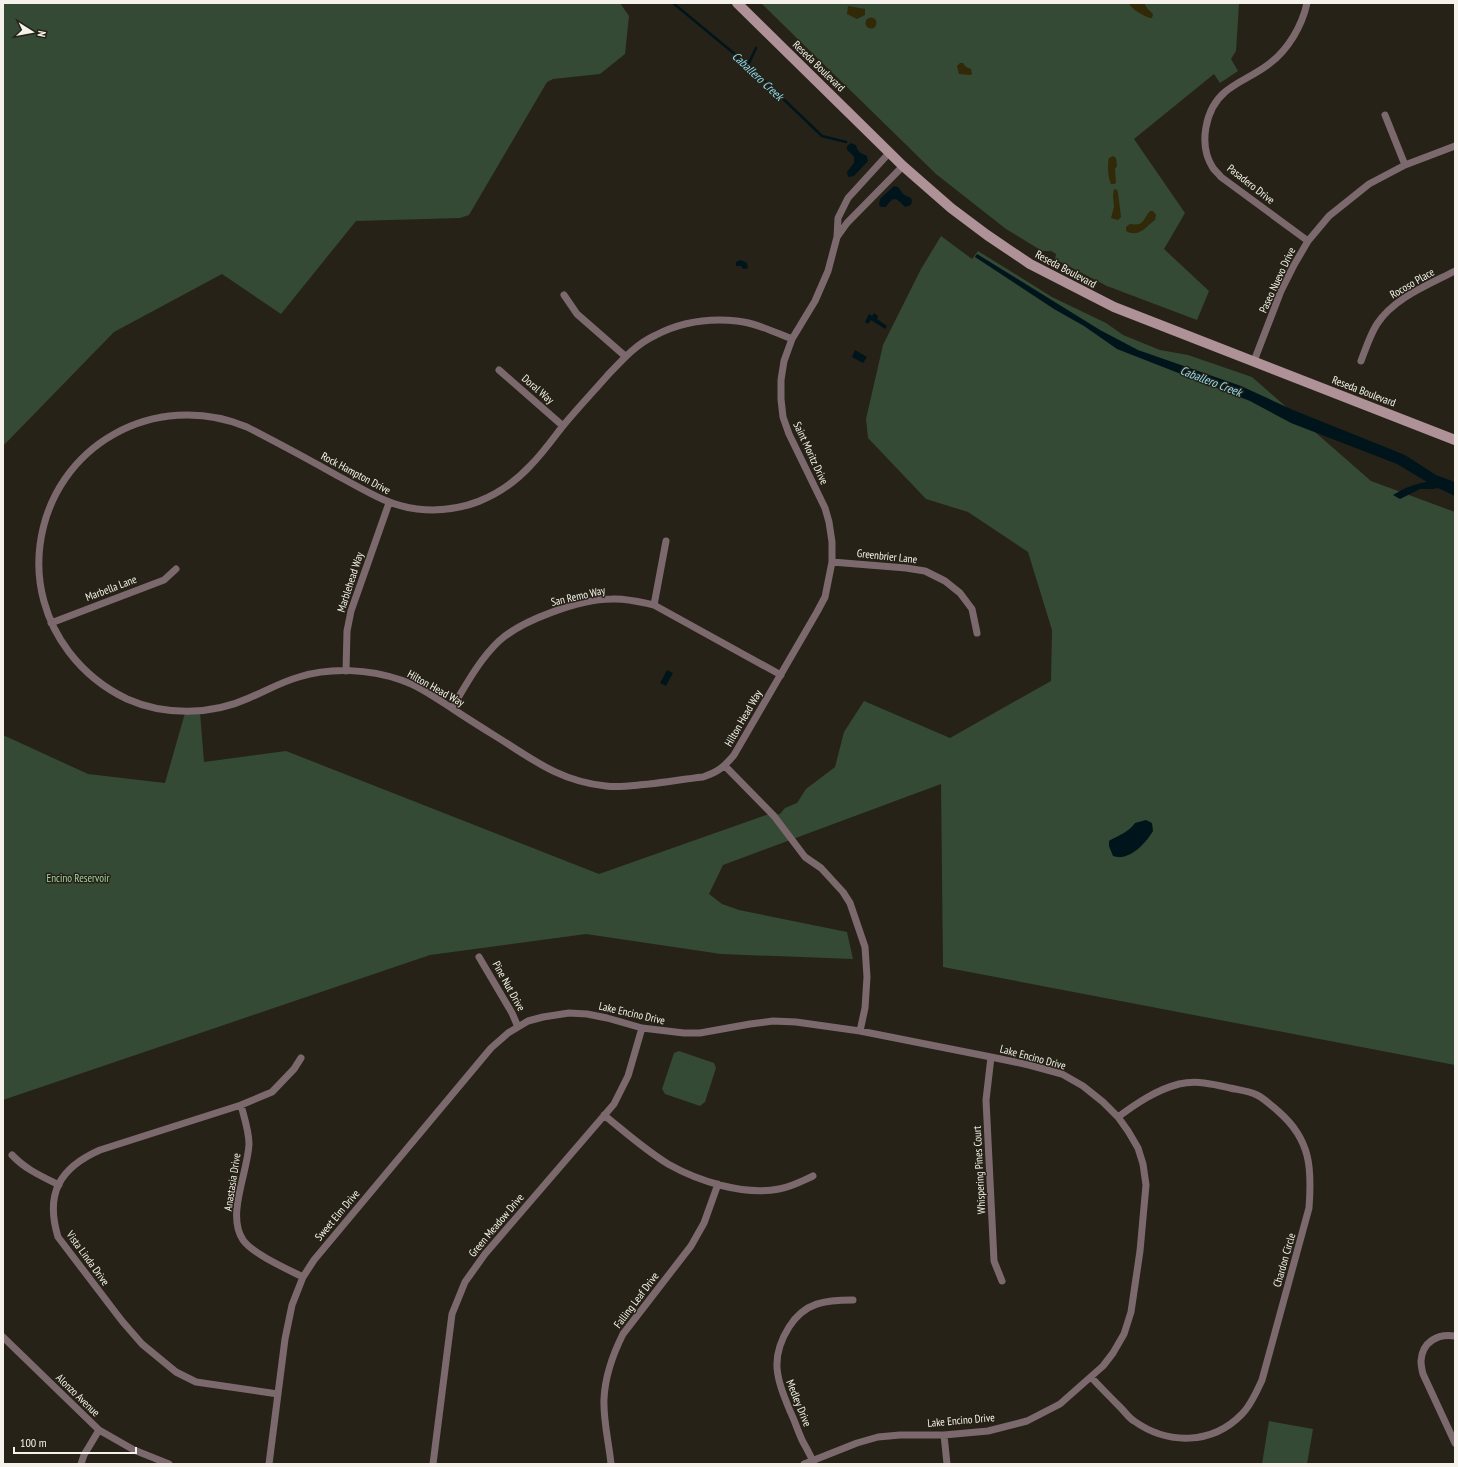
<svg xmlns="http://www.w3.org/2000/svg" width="1458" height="1467" font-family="'PT Sans Narrow',sans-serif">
  <rect width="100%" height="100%" fill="#262217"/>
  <path fill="#344a34" d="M3 3H620L629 16 625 54 600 74 553 79 547 82 469 215 460 218 356 221 281 314 222 274 114 332 3 446Z
    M761 3H1239L1236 51 1231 59 1238 71 1220 83 1214 74 1134 139 1185 213 1164 249 1209 291 1197 320 1107 286 1055 259 1056 254 1051 251H1042L1006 229 936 174Z
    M941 236 972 259 978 251 1052 297 1106 323 1123 335 1160 350 1188 355 1252 377 1371 481 1455 512V1065L943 967 941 784 723 865 709 894 722 904 739 910 847 932 853 959 721 954 586 934 430 955 3 1100V735L88 774 165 783 185 713 200 712 204 762 286 751 599 874 766 815 780 814 785 808 797 803 806 789 835 767 844 732 864 701 950 738 1051 681 1052 630 1028 552 968 512 926 499 868 438 866 419 883 345 921 269Z
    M679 1051 714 1063 716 1068 705 1102 700 1106 665 1094 662 1089 674 1053Z
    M1269 1421 1313 1429 1307 1464H1262Z"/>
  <path fill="#312908" d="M1129 3H1144L1147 8 1153 14 1152 18C1146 18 1131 9 1129 3Z
    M848 6 865 9V15L857 19 847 14Z
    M865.5 23a5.5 5.5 0 1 1 11 0a5.5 5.5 0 1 1-11 0Z
    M960 63H963L966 67 971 69 972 74 970 75 959 74 957 66Z
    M1113 156 1116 158 1117 166 1115 169 1116 183 1114 184H1111C1108 177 1107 165 1109 158Z
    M1114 189 1117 190 1118 193 1121 217 1118 220 1111 218 1114 207 1113 195Z
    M1150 211H1153L1156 215 1155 220C1146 227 1138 238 1126 231V227L1130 224C1145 226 1142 220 1150 211Z"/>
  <path fill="#00151b" d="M851 143 856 145C858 153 861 153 867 156L868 161 854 176 848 177 847 172 854 163V157C851 152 846 152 847 146Z
    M894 186 898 187C905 196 901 193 911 198L912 201 911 205 905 207C896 198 894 195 886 207H881L879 205 880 199Z
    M977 254 1100 330 1138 350 1241 386 1293 410 1405 455 1436 475 1455 482V496L1438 488 1433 489H1420L1400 499 1393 495C1405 488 1413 484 1427 482L1397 464 1291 423 1250 401 1117 349 1084 326 1054 309 975 257Z
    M741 260 747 263 748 268 743 269 741 266H736V262Z
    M874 313 878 316 877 319 887 326 885 329 871 320 868 324 865 322 869 314 872 316Z
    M855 350 867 357 863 363 852 357Z
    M667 670 673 673 666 686 660 683Z
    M1146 820 1152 823 1153 831C1146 843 1129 862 1113 856L1109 846V841C1119 835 1129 832 1135 823Z"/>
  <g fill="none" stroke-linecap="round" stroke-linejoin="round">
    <path stroke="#00151b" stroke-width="2.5" d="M673 3 748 65 822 136 846 142
      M748 65 756 48"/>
    <path stroke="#7c696d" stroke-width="7" d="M1307 3C1302 26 1288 50 1269 64 1255 75 1238 81 1225 92 1205 109 1198 145 1213 168 1215 171 1219 174 1221 177L1308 241
      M1385 115 1405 165
      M837 237 847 223 903 166
      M564 295 577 314 625 356
      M792 339C774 332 756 323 737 321 709 318 681 322 656 335 636 344 622 360 607 376 592 393 577 409 562 427 552 440 542 454 530 466 500 498 461 514 417 509 388 506 363 489 338 476 308 459 278 443 247 427 155 389 53 445 40 545 35 583 46 622 69 652 85 673 104 688 127 699 165 716 212 715 249 698 266 691 281 682 299 677 331 667 369 669 401 680 419 686 436 698 453 709 471 721 489 732 508 744 540 765 566 782 606 786 620 788 635 785 649 784 667 782 685 779 703 777 718 772 724 767 734 755L817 612 825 597 832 562V542L829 522 825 508 789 434 783 417 781 399V380L784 361 792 339 815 301 828 271 837 237 838 218 848 198 890 152
      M1254 361 1281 291 1294 265 1308 241 1329 216 1369 184 1405 165 1455 146
      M1361 361C1366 348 1370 335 1377 324 1394 298 1428 285 1455 271
      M499 370 563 426
      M832 562 906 568 925 571 945 581 960 593 972 609 977 633
      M654 605 666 541
      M51 623 164 580 176 569
      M346 671 347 631 351 611 389 503
      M452 708C466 685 479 660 499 641 522 620 580 599 612 599 626 598 640 602 654 605L781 675
      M725 766 774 816 805 857 821 868 843 892 850 903 865 947 867 977 865 1008 860 1031
      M479 957 512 1013 518 1027
      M991 1057 986 1100 994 1261 1002 1281
      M241 1105C244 1117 249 1131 249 1144 248 1172 226 1215 243 1240 253 1254 287 1269 303 1277
      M604 1115C625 1132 645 1150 668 1164 698 1181 744 1196 779 1189 791 1187 802 1181 813 1176
      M12 1155C25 1169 41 1176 59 1185
      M1455 1336C1438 1333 1422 1342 1421 1361 1421 1365 1422 1370 1423 1374L1455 1443
      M3 1337 99 1430 134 1450 169 1464
      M1091 1377C1101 1388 1111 1398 1121 1408 1125 1412 1129 1418 1134 1421 1168 1445 1212 1445 1242 1414 1251 1405 1257 1391 1262 1380L1309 1208C1312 1169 1311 1140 1279 1112 1272 1106 1265 1099 1257 1095 1249 1091 1239 1090 1230 1088 1213 1084 1197 1080 1179 1084 1156 1090 1137 1103 1118 1117
      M278 1394 196 1382 176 1372 142 1344 122 1321 58 1237C45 1194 59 1168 100 1150L241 1105 272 1092 294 1069 301 1058
      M944 1435 947 1464
      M81 1464 84 1455 99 1430
      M269 1464 285 1339 292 1305 303 1277 314 1260 491 1048 508 1033 528 1021 543 1017 569 1013 587 1014 607 1018 642 1028 684 1033H700L750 1024 773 1021 796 1022 860 1031 991 1057 1029 1065 1062 1074 1083 1086 1103 1102 1118 1117 1128 1131 1138 1148 1143 1164 1146 1185 1140 1251 1131 1312 1124 1334 1113 1353 1103 1366 1060 1404 1027 1421 988 1431 944 1435H900L878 1437 857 1443 804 1464
      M433 1464 452 1314 465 1282 485 1254 614 1104 628 1076 642 1028
      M611 1464C609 1443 603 1420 604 1399 605 1376 613 1354 623 1334L691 1246 704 1223 718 1184
      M814 1464C811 1456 807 1449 803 1442 798 1432 795 1421 790 1411 777 1379 769 1359 789 1327 805 1302 825 1300 853 1300"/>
    <path stroke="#af9198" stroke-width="10" d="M737 3 903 166 951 208 987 235 1030 264 1114 307 1455 440"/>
  </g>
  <g text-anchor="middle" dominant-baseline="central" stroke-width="3" stroke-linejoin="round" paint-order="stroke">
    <g font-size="11" fill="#f4f2ea" stroke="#262217">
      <text transform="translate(819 66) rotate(44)">Reseda Boulevard</text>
      <text transform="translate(1251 184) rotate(38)">Pasadero Drive</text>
      <text transform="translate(1066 269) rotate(28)">Reseda Boulevard</text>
      <text transform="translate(1277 280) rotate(-65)">Paseo Nuevo Drive</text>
      <text transform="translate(1412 283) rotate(-30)">Rocoso Place</text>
      <text transform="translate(538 389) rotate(41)">Doral Way</text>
      <text transform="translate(1364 391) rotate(21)">Reseda Boulevard</text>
      <text transform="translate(811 453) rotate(65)">Saint Moritz Drive</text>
      <text transform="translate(356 473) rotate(28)">Rock Hampton Drive</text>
      <text transform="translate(887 556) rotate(6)">Greenbrier Lane</text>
      <text transform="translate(350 582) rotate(-72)">Marblehead Way</text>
      <text transform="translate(111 588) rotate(-21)">Marbella Lane</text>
      <text transform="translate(578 596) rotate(-13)">San Remo Way</text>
      <text transform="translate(436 688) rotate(29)">Hilton Head Way</text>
      <text transform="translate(743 718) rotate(-60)">Hilton Head Way</text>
      <text transform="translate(509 986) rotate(61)">Pine Nut Drive</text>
      <text transform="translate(632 1013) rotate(13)">Lake Encino Drive</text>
      <text transform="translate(1033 1057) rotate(15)">Lake Encino Drive</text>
      <text transform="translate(979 1170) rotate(-93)">Whispering Pines Court</text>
      <text transform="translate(232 1182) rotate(-81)">Anastasia Drive</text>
      <text transform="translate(337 1215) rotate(-50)">Sweet Elm Drive</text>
      <text transform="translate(496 1225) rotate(-50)">Green Meadow Drive</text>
      <text transform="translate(88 1258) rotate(54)">Vista Linda Drive</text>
      <text transform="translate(1284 1260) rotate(-74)">Chardon Circle</text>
      <text transform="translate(636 1300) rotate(-53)">Falling Leaf Drive</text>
      <text transform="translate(78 1395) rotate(44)">Alonzo Avenue</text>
      <text transform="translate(799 1403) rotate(68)">Medley Drive</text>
      <text transform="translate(961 1420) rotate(-5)">Lake Encino Drive</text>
    </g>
    <g font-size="11" fill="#a3d3a1" stroke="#262217">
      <text x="78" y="878">Encino Reservoir</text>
    </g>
    <g font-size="12" font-style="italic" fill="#8cdff3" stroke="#262217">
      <text transform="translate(758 76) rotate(43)">Caballero Creek</text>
      <text transform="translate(1211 381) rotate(21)">Caballero Creek</text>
    </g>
  </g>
  <rect width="1458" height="1467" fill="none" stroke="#f4f2ea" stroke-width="8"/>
  <g transform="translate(32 32) rotate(101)" stroke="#262217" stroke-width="3" paint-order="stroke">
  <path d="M0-3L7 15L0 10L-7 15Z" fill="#f4f2ea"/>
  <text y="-6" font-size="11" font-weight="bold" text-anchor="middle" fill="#f4f2ea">N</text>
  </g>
  <path d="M14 1447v6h122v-6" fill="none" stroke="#f4f2ea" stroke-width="2"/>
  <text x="20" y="1447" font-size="12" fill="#f4f2ea" stroke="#262217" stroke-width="3" paint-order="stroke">100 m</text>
</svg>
